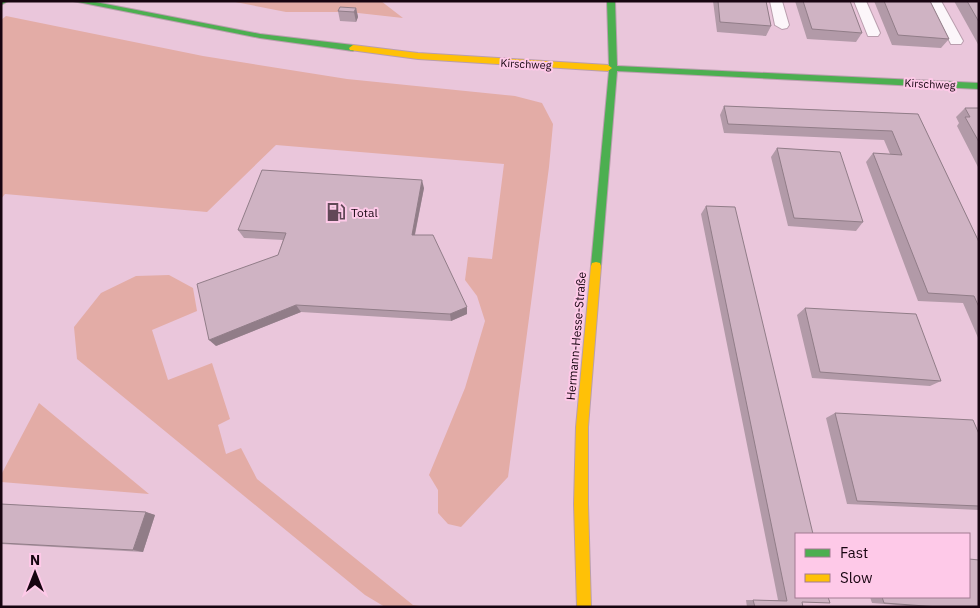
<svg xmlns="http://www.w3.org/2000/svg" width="980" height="608" font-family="'IBM Plex Sans',sans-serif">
  <rect width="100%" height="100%" fill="#eac6db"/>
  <path fill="#e3aca6" d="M230 1H381L403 18 349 12H286Z
    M6 16 203 56 347 79 515 96 542 103 553 124 549 167 508 477 461 527 448 524 438 513V490L429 475 465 388 485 321 477 296 465 280 468 257 492 259 504 164 276 145 207 212 5 194 1 199V20Z
    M169 275 193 288 197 311 152 330 168 380 212 363 230 419 218 425 226 454 241 448 257 479 413 605 426 607H385L365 595 77 359 74 327 101 293 136 276Z
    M39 403 149 494 1 482V475Z"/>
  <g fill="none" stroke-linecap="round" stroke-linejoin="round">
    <g stroke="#ba9eae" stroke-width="2">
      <path id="lane" d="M770 1H782L789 25 787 28 782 29 775 25Z
        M854 1H866L880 33 878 36H868Z
        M929 1H941L963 41 961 44H951Z"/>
    </g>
    <g stroke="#ba9eae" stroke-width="2">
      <path id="fast" d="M1 1H8L1 5Z
        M73 1H90L260 34 353 45 357 48 353 51 260 38Z
        M607 1H615L617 66 979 83V89L617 71 601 266 600 269H592L591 266 609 71 604 68 609 65Z"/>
    </g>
    <g stroke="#ba9eae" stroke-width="2">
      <path id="slow" d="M353 45 418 53 608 65 612 68 608 71 418 59 350 50 349 48Z
        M596 262 600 263 601 266 588 427V504L591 607H577L574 504 576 427 591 266 592 263Z"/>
    </g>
    <use href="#lane" fill="#fcf6fa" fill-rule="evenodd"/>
    <use href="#fast" fill="#4caf50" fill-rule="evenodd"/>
    <use href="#slow" fill="#ffc107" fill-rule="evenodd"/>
  </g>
  <path fill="#b29aa8" d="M713 1H766L771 26 766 36 717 32Z
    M795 1H850L862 33 856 42 807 39Z
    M874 1H930L949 39 941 48 892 45Z
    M954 1H979V46Z
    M356 8 358 17 356 22 340 21 338 11Z
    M724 106 918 114 979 242V340L963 303 918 301 866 162 873 153 890 154 884 140 724 133 720 115Z
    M965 108H979V169L957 126 959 123 956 117Z
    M777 148 863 222 856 231 788 226 771 157Z
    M424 188 415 235 467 307V314L451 321 301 312 216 346 278 255 283 240 244 238 238 230Z
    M706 206 830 603 802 602 803 607H747L746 600H778L701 214Z
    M805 308 941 381 930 386 812 378 797 315Z
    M835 413 979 434V510L847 504 826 418Z
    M1 504 146 512 155 515 143 552 1 544Z
    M870 597H969L979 607H922L872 603Z"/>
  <path fill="#917d88" d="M356 8 358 17 356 22 354 12Z
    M422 180 424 188 413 243 412 235Z
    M296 305 301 312 216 346 209 340Z
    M467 307V314L451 321 450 314Z
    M146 512 155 515 143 552 133 550Z"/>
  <path fill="#cfb3c3" stroke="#917d88" d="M718 1H766L771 26 720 22Z
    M803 1H850L862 33 812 29Z
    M884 1H930L949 39 898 35Z
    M967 1H979V22Z
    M340 7 356 8 354 12 338 11Z
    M724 106 918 114 979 242V307L974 296 928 293 873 153 902 155 892 131 728 124Z
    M965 108H979V142L965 117H970Z
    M777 148 840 152 863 222 794 218Z
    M262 170 422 180 412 235H433L467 307 450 314 296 305 209 340 197 284 278 255 286 233 238 230Z
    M706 206 735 207 813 534H796V597H828L830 603 802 602 803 607H755L753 600 787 601Z
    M805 308 916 314 941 381 820 372Z
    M835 413 973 420 979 434V506L857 501Z
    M1 504 146 512 133 550 1 543Z
    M969 559 979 560V607H939L884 603 882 597H969Z"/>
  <defs>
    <g id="fuel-bare" transform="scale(1.5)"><path d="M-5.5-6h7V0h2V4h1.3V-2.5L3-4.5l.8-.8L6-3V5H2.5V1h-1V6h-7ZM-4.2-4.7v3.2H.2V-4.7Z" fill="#614857" stroke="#fec9e8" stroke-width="2.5" paint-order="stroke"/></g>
  </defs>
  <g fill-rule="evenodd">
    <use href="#fuel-bare" x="336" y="212"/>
  </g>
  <g text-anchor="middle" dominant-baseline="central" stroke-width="4" stroke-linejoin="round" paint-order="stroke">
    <g font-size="11" fill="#170410" stroke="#fec9e8">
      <text transform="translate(526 64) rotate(3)">Kirschweg</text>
      <text transform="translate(930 84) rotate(3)">Kirschweg</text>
    </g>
    <g font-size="12" fill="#170410" stroke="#fec9e8" text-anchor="start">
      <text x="351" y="212">Total</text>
    </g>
    <g font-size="12" fill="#170410" stroke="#fec9e8">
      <text transform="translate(576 336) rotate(-85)">Hermann-Hesse-Straße</text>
    </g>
  </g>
  <rect width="980" height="608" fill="none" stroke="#170410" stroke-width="5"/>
  <rect x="795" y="533" width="175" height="65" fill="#fec9e8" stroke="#a27a92"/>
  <rect x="805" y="549" width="25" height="8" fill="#4caf50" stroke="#a27a92"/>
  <text x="840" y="558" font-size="15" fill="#170410">Fast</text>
  <rect x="805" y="574" width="25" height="8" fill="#ffc107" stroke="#a27a92"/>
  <text x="840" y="583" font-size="15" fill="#170410">Slow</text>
  <g transform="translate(35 573)" stroke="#fec9e8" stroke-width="4" paint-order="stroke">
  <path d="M0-4L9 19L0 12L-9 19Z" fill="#170410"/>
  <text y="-8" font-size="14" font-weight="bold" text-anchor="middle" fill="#170410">N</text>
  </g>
</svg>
